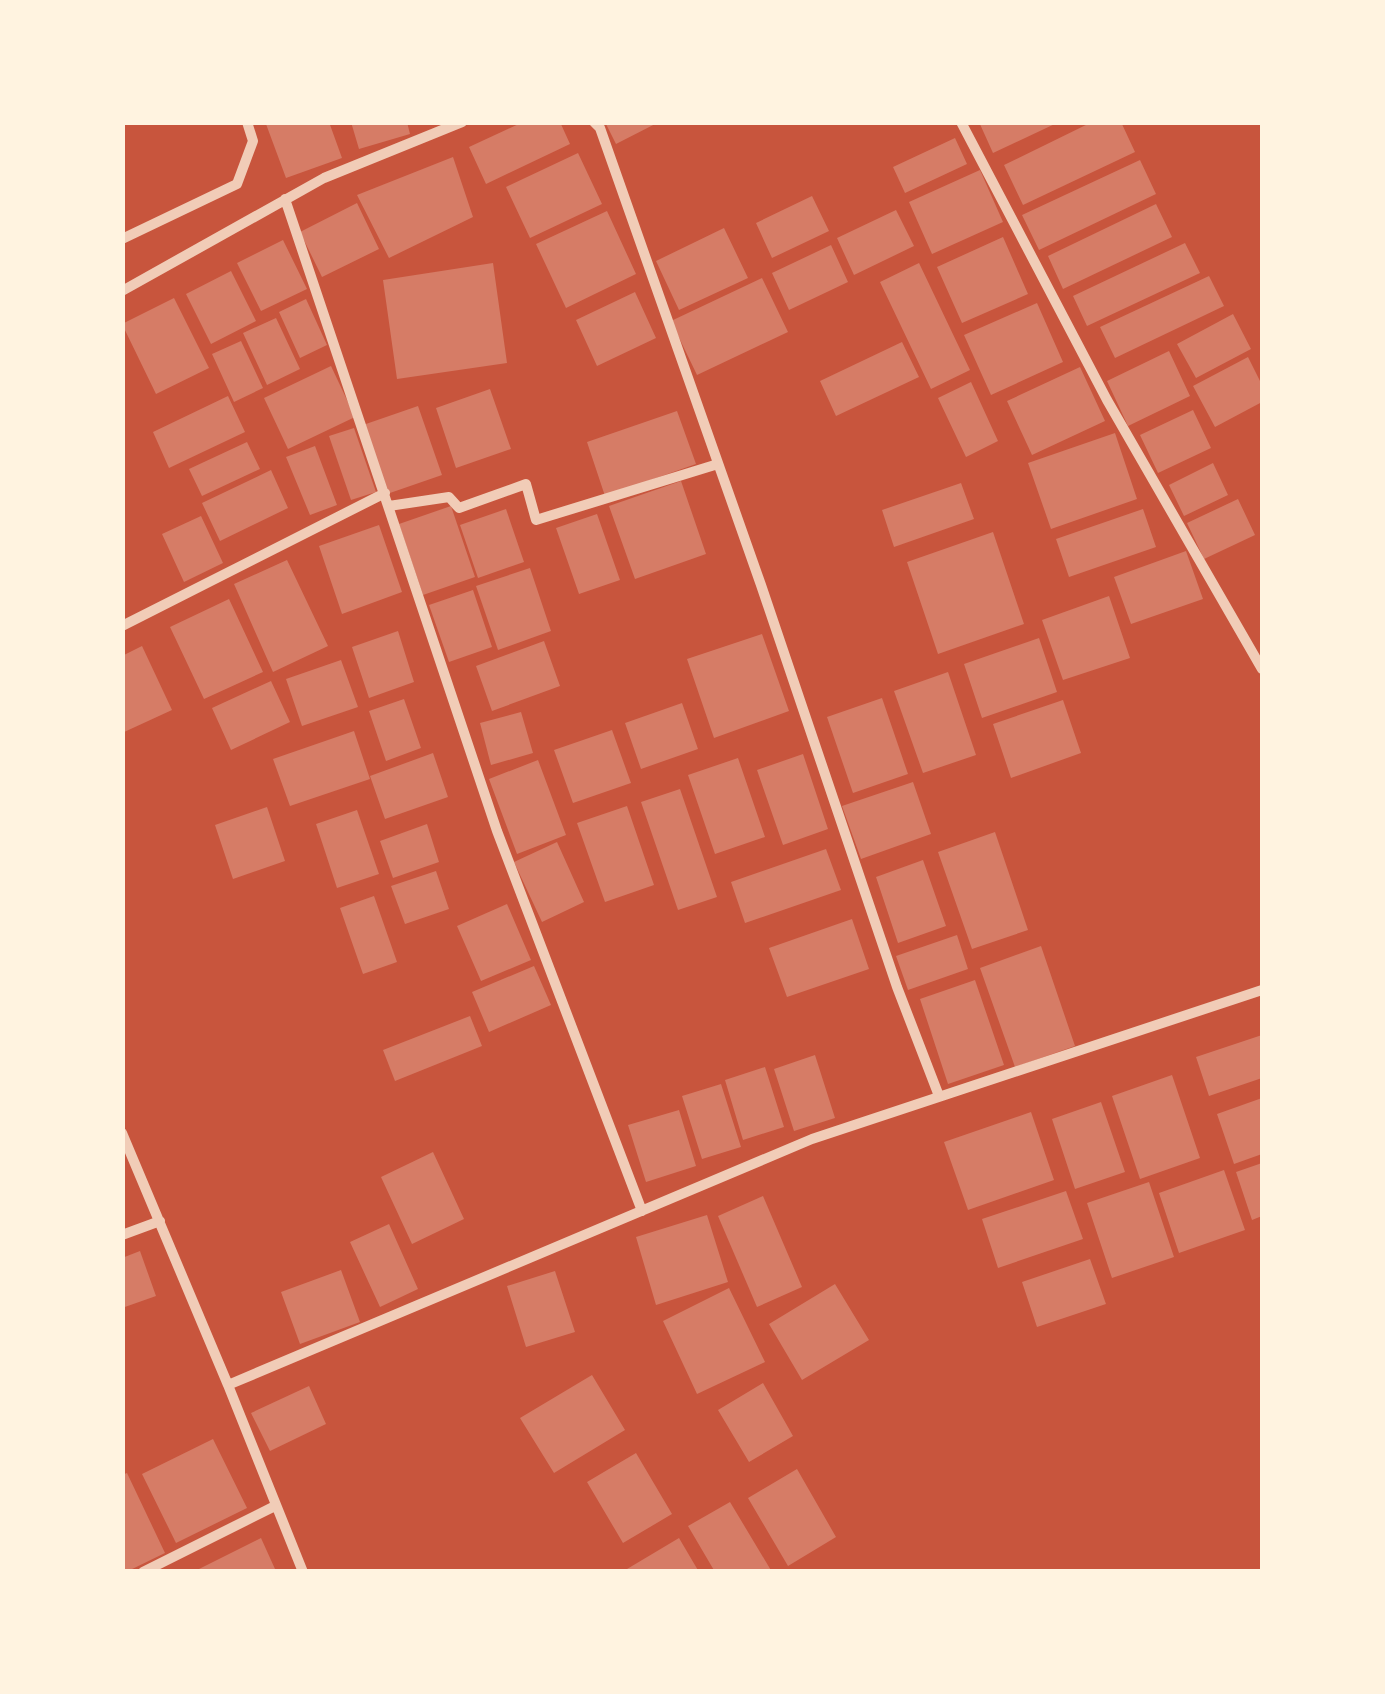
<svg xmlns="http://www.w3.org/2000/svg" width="1385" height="1694" font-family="Quicksand,sans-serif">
  <rect width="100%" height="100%" fill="#c8553d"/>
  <path fill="#d67c66" d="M269 122H329L342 158 286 178 266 124Z
    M351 122H407L410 134 359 149Z
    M523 122H560L570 144 486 184 469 147Z
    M605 122H659L616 144Z
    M979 122H1059L993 153Z
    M1092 122H1121L1135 152 1023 205 1004 165Z
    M955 138 967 164 905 193 893 167Z
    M578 153 602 204 530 238 506 187Z
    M453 157 473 217 389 258 357 195Z
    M1140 160 1156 194 1039 250 1022 215Z
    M980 170 1003 222 932 254 909 202Z
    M812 196 829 231 772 258 756 223Z
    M357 203 379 249 322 277 300 232Z
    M1156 204 1172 237 1063 289 1048 256Z
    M896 210 914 246 854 275 837 238Z
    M607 211 636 274 566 308 536 244Z
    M724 228 748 278 679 310 656 261Z
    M1003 237 1028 294 962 323 937 267Z
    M283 240 307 289 261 311 237 263Z
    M1185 243 1200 273 1087 326 1073 296Z
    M831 245 848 282 789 310 772 273Z
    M493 263 507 363 397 379 383 280Z
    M919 263 970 370 931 389 880 282Z
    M231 271 256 321 211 344 186 294Z
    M1209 276 1224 306 1115 358 1100 327Z
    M762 278 788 332 697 375 671 321Z
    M635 292 656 338 597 366 576 320Z
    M174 298 209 368 156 394 122 324Z
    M306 299 327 345 300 358 279 312Z
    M1037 303 1063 362 991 395 964 335Z
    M1233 314 1251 349 1196 378 1177 344Z
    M276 318 300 369 267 385 243 333Z
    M241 341 263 388 234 402 212 354Z
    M902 342 919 377 836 416 820 381Z
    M1169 351 1190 396 1128 426 1107 381Z
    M1248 357 1262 385V402L1215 427 1193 386Z
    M331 366 355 417 288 449 264 398Z
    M1080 367 1105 421 1032 455 1007 401Z
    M971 382 998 441 966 457 938 398Z
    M490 389 511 449 456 468 436 408Z
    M228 396 245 432 169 468 153 432Z
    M418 406 442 475 387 494 363 425Z
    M1193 410 1211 448 1158 473 1140 435Z
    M677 411 696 464 605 496 587 442Z
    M354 428 376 492 351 500 329 436Z
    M1115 433 1137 499 1051 529 1028 463Z
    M247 442 260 469 202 496 189 469Z
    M315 446 337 505 310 515 286 457Z
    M1213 463 1228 495 1184 516 1169 485Z
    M271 470 288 508 220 541 202 503Z
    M681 481 706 554 635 579 609 506Z
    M961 483 974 519 894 547 882 510Z
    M1238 499 1255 535 1204 559 1187 523Z
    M451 506 475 577 423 595 399 524Z
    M506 509 524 562 478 578 460 525Z
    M1143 509 1156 547 1069 577 1056 539Z
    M597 514 620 580 579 594 556 528Z
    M201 516 223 563 184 582 162 534Z
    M379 525 402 592 342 614 319 546Z
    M993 532 1024 624 938 654 907 562Z
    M1186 551 1203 599 1131 624 1114 577Z
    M287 560 328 646 273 672 234 584Z
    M530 568 551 631 498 650 476 586Z
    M473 590 492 647 449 662 429 605Z
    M1109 596 1130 658 1063 680 1042 620Z
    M229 599 263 672 204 699 170 627Z
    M398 631 414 682 369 698 352 647Z
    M762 634 789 711 714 738 687 659Z
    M1039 638 1057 692 982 718 964 664Z
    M544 641 560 686 492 711 476 666Z
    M142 646 172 710 122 733V656Z
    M341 660 358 707 302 726 286 679Z
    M948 672 976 755 923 773 894 691Z
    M271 681 290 722 231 750 212 708Z
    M882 698 908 774 853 793 827 717Z
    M404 699 421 748 386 761 369 711Z
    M1063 700 1081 753 1011 778 993 724Z
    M682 703 698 749 641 769 625 723Z
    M521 712 533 753 491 765 480 723Z
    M612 730 631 783 573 803 554 750Z
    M354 731 370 779 290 806 273 759Z
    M433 753 448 797 385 819 370 776Z
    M803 754 828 829 783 845 757 770Z
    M738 758 765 837 715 854 688 775Z
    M538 760 566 835 517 854 489 779Z
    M913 782 931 834 861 859 842 806Z
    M680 789 717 897 678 910 641 802Z
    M627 806 654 885 605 902 577 823Z
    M267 807 285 861 233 879 215 825Z
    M357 810 379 874 337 888 316 824Z
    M427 824 439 862 393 878 380 841Z
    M995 832 1028 930 972 949 938 852Z
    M557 842 584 902 542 922 514 862Z
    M826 849 841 890 745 923 731 882Z
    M923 860 946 926 898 943 876 877Z
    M436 871 449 909 405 924 391 886Z
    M374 896 397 962 363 974 340 908Z
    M507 904 531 960 481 981 457 926Z
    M852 919 869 969 787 997 769 948Z
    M957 935 968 969 908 990 896 956Z
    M1041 946 1075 1046 1015 1067 980 968Z
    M534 966 551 1005 489 1032 472 992Z
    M975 980 1004 1065 948 1084 920 999Z
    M470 1016 482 1046 395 1081 383 1050Z
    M1262 1035V1078L1209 1096 1196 1057Z
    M815 1055 835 1118 794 1131 774 1069Z
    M765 1067 784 1127 743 1140 725 1080Z
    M1172 1075 1200 1158 1140 1179 1112 1096Z
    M721 1084 741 1147 702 1159 682 1096Z
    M1262 1098V1154L1234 1164 1217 1114Z
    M1101 1102 1125 1172 1075 1189 1052 1119Z
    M679 1110 696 1166 646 1182 628 1125Z
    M1031 1112 1054 1180 968 1210 944 1142Z
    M433 1152 464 1219 412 1244 381 1177Z
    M1262 1163V1216L1252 1220 1236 1172Z
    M1224 1170 1245 1230 1179 1253 1159 1193Z
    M1149 1182 1174 1257 1112 1278 1087 1203Z
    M1066 1191 1083 1239 998 1268 982 1219Z
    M763 1196 802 1287 757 1307 718 1216Z
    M707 1215 728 1282 656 1305 636 1237Z
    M389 1224 418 1289 380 1307 350 1242Z
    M140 1251 156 1296 122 1308V1258Z
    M1090 1259 1106 1304 1037 1327 1022 1282Z
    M341 1270 360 1322 300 1344 281 1292Z
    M555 1271 575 1332 526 1347 507 1286Z
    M835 1284 869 1340 802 1380 769 1324Z
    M729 1288 765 1362 697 1394 663 1321Z
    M592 1375 625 1430 554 1473 520 1418Z
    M763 1383 793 1436 749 1462 718 1410Z
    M309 1386 326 1424 270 1451 251 1413Z
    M213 1439 247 1508 176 1543 142 1474Z
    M636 1453 672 1514 623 1543 587 1482Z
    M797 1469 836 1537 788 1566 748 1498Z
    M127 1473 165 1553 126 1572 122 1565V1475Z
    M730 1502 772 1572H715L688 1526Z
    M261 1538 275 1569 269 1572H193Z
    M679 1538 699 1572H622Z"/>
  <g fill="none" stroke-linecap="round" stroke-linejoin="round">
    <path stroke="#f1ccb7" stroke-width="10" d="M594 122 600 128 761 585 897 987 939 1096
      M961 122 1107 400 1262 669
      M285 199 497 831 642 1211
      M122 239 237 184 253 141 247 122
      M122 291 324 178 462 122
      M389 506 449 497 459 508 526 484 536 520 718 464
      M122 626 385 493
      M122 1133 228 1385
      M122 1235 160 1221
      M143 1572 275 1506
      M303 1572 228 1385 812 1139 1262 990"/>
  </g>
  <rect width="1385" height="1694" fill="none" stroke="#fff3e0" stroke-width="250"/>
</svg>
